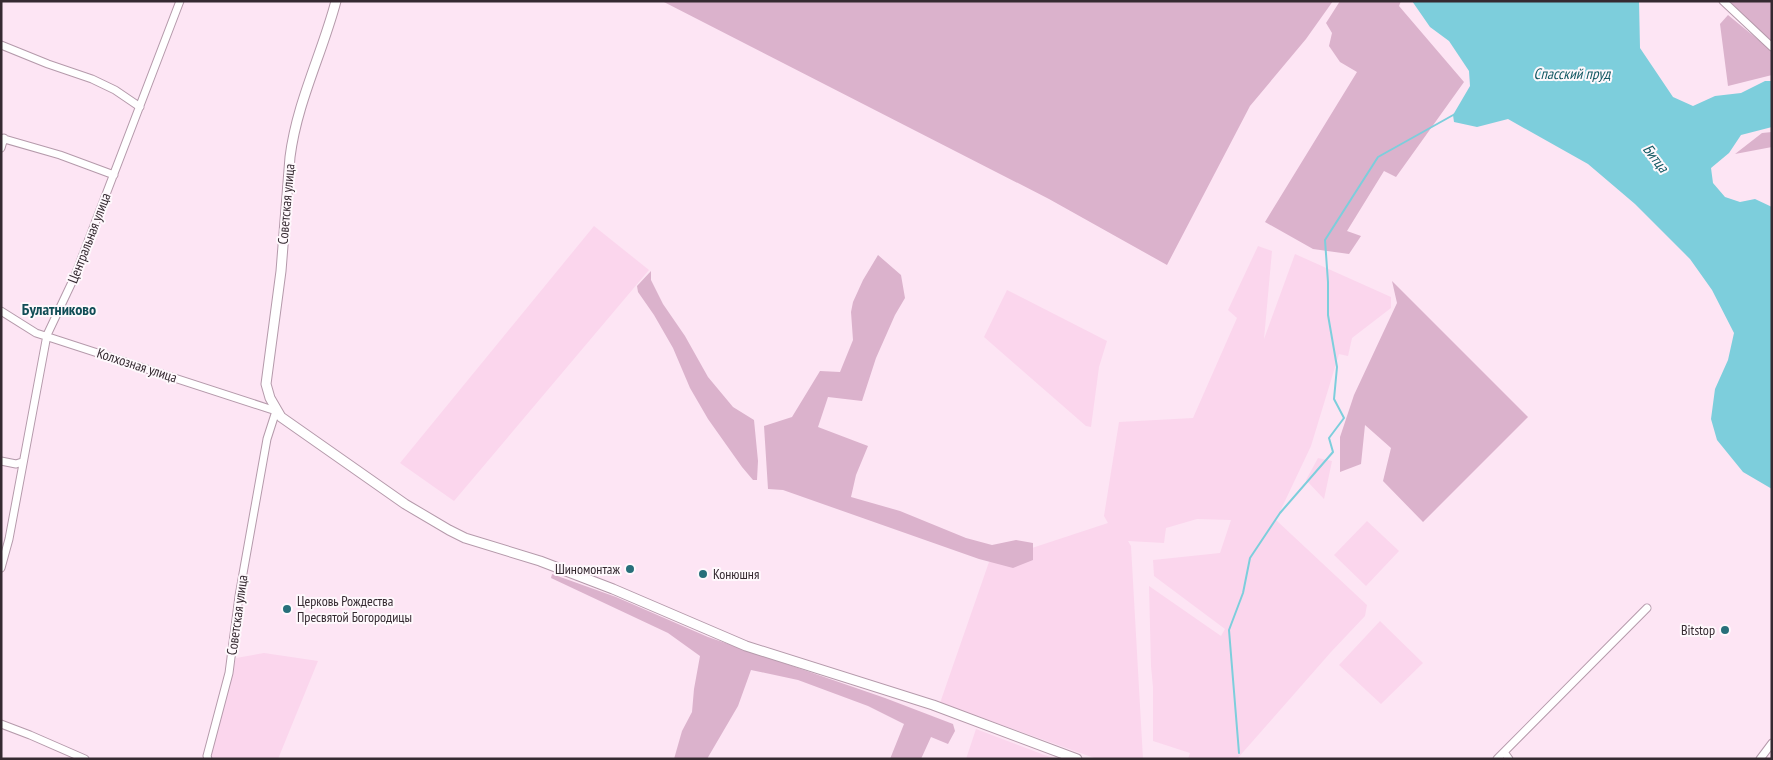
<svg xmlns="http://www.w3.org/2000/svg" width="1773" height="760" font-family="'PT Sans Narrow',sans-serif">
  <rect width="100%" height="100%" fill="#fde5f4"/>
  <path fill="#fbd6ed" d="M594 226 649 270 454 501 400 463Z
    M1258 246 1272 251 1264 339 1295 254 1391 297V308L1352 338 1348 356 1339 354 1311 446 1276 520 1367 605 1365 616 1331 652 1237 759H1188L1190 753 1153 741V687L1151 666 1149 586 1221 636 1225 629 1154 576 1153 560 1220 553 1231 520 1197 519 1166 528 1164 543 1128 541 1131 546 1143 759H1097L940 703 989 562 1108 523 1104 516 1119 422 1193 418 1237 318 1228 310Z
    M1007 290 1107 341 1099 367 1091 427 1086 426 984 337Z
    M1318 458 1332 461 1324 499 1306 480Z
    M1367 521 1399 551 1366 586 1334 555Z
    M1380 621 1423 663 1381 704 1339 665Z
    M264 653 318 661 278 759H212V749L236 658Z
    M976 729 1055 759H966Z"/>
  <path fill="#dbb2cc" d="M662 1H1333L1306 39 1250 106 1167 265 1049 199Z
    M1340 1H1401L1399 6 1464 82 1396 177 1384 171 1347 231 1361 236 1349 254 1313 249 1265 222 1357 72 1340 62 1329 46 1332 33 1326 23Z
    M1730 1H1772V45L1724 6Z
    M1728 15 1772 51V75L1728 86 1720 24Z
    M1772 132V147L1735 154 1762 133Z
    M878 255 901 275 905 298 895 315 876 358 862 401 828 397 818 427 868 446 856 475 851 497 900 511 966 538 992 545 1016 540 1033 543V560L1013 568 979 559 783 490 768 489 764 426 792 417 820 371 840 372 853 340 851 312 853 302 863 280Z
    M651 271V280L663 304 685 336 708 377 733 407 754 420 758 461 757 480H753L742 467 708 419 690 388 673 348 654 315 638 292 637 286Z
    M1392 281 1528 417 1423 522 1383 481 1391 448 1365 425 1361 464 1340 472V437L1354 395 1397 303Z
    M552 574 616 597 708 637 885 698 953 724 955 731 948 744 931 737 921 759H890L904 724 868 706 798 680 751 670 738 706 707 759H674L682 731 692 712 694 689 700 656 668 633 551 578Z"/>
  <path fill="#7dcedc" d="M1412 1H1639L1640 48 1673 97 1693 106 1715 96 1741 93 1765 81H1772V127L1741 135 1729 153 1711 168 1713 183 1725 197 1740 202 1755 199 1772 207V489L1743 472 1717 440 1711 419 1715 389 1728 360 1734 333 1712 290 1690 259 1635 204 1588 164 1508 119 1477 127 1454 122 1453 115 1470 86 1469 71 1449 41 1430 27Z"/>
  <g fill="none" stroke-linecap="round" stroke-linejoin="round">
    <path stroke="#7dcedc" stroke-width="2" d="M1239 753 1229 630 1243 593 1250 558 1280 513 1333 452 1329 438 1344 418 1334 399 1337 367 1328 315V282L1325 240 1378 157 1455 114"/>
    <g stroke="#b59aab" stroke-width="9">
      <path id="minor" d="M1723 1 1772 47
        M1 45 48 64 92 79 115 90 140 107
        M1 138 60 155 114 175
        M1 148 4 138
        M1 311 36 333 276 411 267 439 239 596 229 673 207 756 208 759
        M1 461 16 464 22 462
        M1 568 9 539 47 335 74 278 180 1
        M1 724 30 735 85 759
        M1504 752 1509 759
        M1497 759 1647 608
        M1760 759 1772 743"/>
    </g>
    <g stroke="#b59aab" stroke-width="11">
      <path id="tertiary" d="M336 1C322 54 297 102 290 157L281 271 266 384 270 398 281 417 405 504 449 530 465 538 540 561 613 589 746 646 933 705 1077 759"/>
    </g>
    <use href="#minor" stroke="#fff" stroke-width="7"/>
    <use href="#tertiary" stroke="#fff" stroke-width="9"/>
  </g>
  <g fill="#276f7a" stroke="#fef8fc" stroke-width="2">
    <circle cx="630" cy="569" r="5"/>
    <circle cx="703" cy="574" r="5"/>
    <circle cx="287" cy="609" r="5"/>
    <circle cx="1725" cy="630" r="5"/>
  </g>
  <g text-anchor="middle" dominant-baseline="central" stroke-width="4" stroke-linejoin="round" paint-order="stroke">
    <g font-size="14" fill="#352a31" stroke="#fef8fc">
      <text transform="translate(286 204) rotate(-85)">Советская улица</text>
      <text transform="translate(89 238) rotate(-69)">Центральная улица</text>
      <text transform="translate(137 365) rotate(18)">Колхозная улица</text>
      <text transform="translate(237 615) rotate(-82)">Советская улица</text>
    </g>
    <g font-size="14" fill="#352a31" stroke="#fef8fc" text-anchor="end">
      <text x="620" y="569">Шиномонтаж</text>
      <text x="713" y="574" text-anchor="start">Конюшня</text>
      <text x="297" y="601" text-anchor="start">Церковь Рождества<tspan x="297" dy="16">Пресвятой Богородицы</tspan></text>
      <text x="1715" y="630">Bitstop</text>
    </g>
    <g font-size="15" font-style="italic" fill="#135963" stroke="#fef8fc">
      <text x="1572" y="73">Спасский пруд</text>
      <text transform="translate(1656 158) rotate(52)">Битца</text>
    </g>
    <g font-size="16" font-weight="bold" fill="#114d56" stroke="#fef8fc">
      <text x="59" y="309">Булатниково</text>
    </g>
  </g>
  <rect width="1773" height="760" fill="none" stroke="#352a31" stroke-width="5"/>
</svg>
